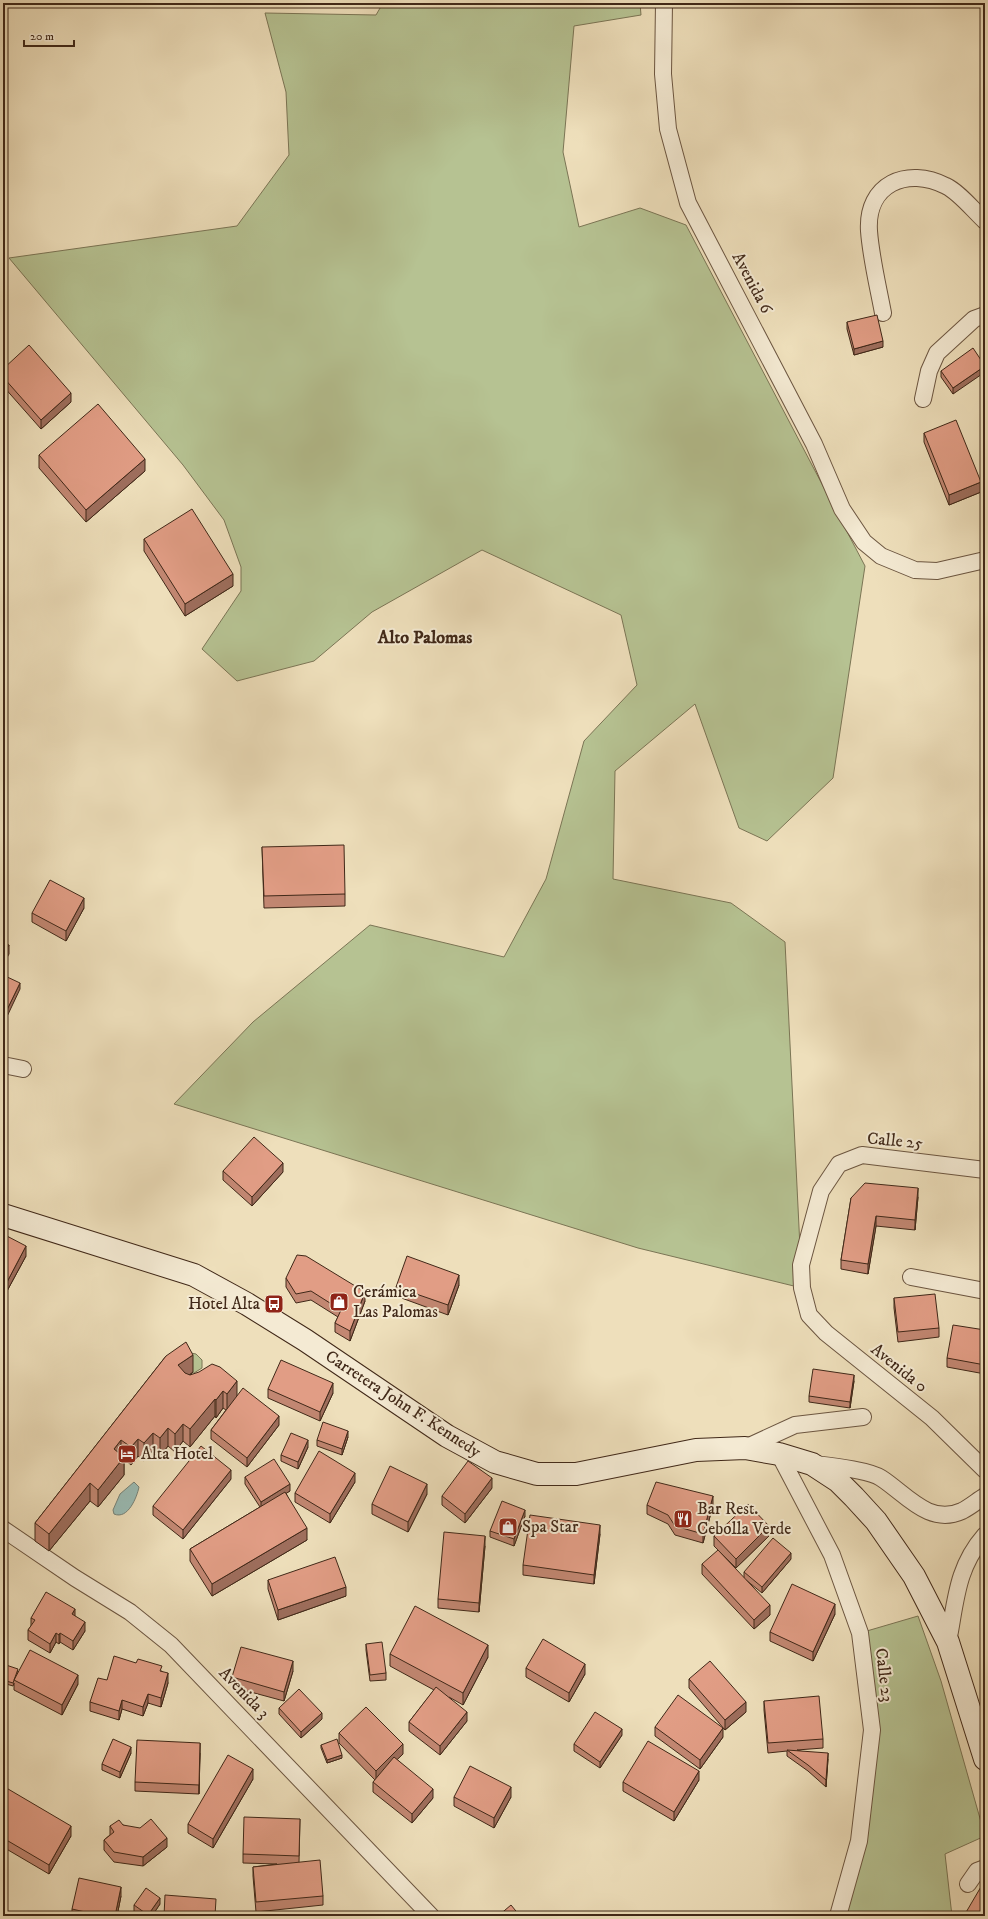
<svg xmlns="http://www.w3.org/2000/svg" width="988" height="1919" font-family="'IM FELL DW Pica',serif">
  <rect width="100%" height="100%" fill="#eedfbb"/>
  <filter id="stains"><feTurbulence type="fractalNoise" baseFrequency=".005" numOctaves="4"/><feColorMatrix values="0 0 0 0 .2 0 0 0 0 .09 0 0 0 0 .02 0 0 0 .5 -.17"/></filter>
  <radialGradient id="worn" r=".72"><stop offset=".6" stop-color="#630" stop-opacity="0"/><stop offset="1" stop-color="#630" stop-opacity=".3"/></radialGradient>
  <path fill="#b6c292" stroke="#7b7555" d="M383 3H640L641 15 574 26 563 152 579 227 640 208 686 225 865 566 833 778 767 841 739 828 695 704 615 771 613 879 731 903 785 942 802 1288 638 1248 174 1104 253 1022 370 925 504 957 546 879 584 741 637 685 621 615 482 550 372 612 314 661 237 681 202 649 241 591V567L224 520 183 465 9 258 237 226 289 155 286 92 265 13 376 15Z
    M191 1353 196 1354 202 1360V1368L194 1373H190Z
    M918 1616 941 1681 985 1836 945 1854 952 1916H838L872 1730 860 1633Z"/>
  <path fill="#9abcb5" stroke="#768176" d="M134 1482 139 1487C137 1497 128 1520 114 1514L113 1510 120 1494Z"/>
  <g fill="none" stroke-linecap="round" stroke-linejoin="round">
    <g stroke="#6c5641" stroke-width="18">
      <path id="minor" d="M664 3 663 74 668 129 688 203 814 444 842 509 864 542 881 556 915 570 937 571 985 560
        M883 313C878 286 871 258 869 231 866 184 907 166 946 186 959 192 974 211 985 221
        M923 399 929 371 937 353 974 319 985 315
        M3 1065 23 1069
        M985 1170 862 1155 839 1164 821 1191 801 1265 802 1288 809 1315 826 1333 932 1418 985 1470
        M911 1277 985 1291
        M745 1448 795 1425 863 1417
        M779 1454 832 1555 860 1633 872 1730 859 1841 838 1916
        M815 1464C831 1466 869 1470 881 1478 906 1494 929 1526 962 1511 970 1507 977 1501 985 1496
        M3 1529 75 1578 130 1612 171 1645 431 1916
        M948 1642C956 1602 956 1568 985 1535
        M968 1884 977 1871 985 1868"/>
    </g>
    <g stroke="#402818" stroke-width="24">
      <path id="secondary" d="M3 1215 194 1275 247 1304 305 1340 447 1436 495 1462 537 1474H576L696 1450 745 1448 779 1454 812 1464 838 1481 854 1497 876 1521 914 1576 948 1642 985 1759"/>
    </g>
    <use href="#minor" stroke="#f4ead3" stroke-width="16"/>
    <use href="#secondary" stroke="#f4ead3" stroke-width="22"/>
  </g>
  <path fill="#c28772" stroke="#402818" d="M847 322 883 347 854 355 847 329Z
    M985 365 953 394 941 377V371Z
    M3 369 71 402 41 429 3 386Z
    M924 433 981 492 949 505 924 442Z
    M39 455 145 471 86 522 39 468Z
    M144 539 233 586 185 616 144 551Z
    M262 847 345 894V906L264 908Z
    M84 908 66 941 32 922V913Z
    M223 1171 283 1172 252 1206 223 1180Z
    M918 1197 915 1230 876 1226 868 1274 841 1269V1260L851 1198Z
    M3 1234 26 1256 7 1291 3 1289Z
    M286 1278 365 1301 350 1341 335 1332V1323L338 1317 311 1300 296 1303 286 1287Z
    M459 1285 448 1315 396 1296V1287Z
    M894 1298 939 1328V1337L898 1342 894 1308Z
    M985 1330V1374L947 1367V1358Z
    M166 1356 193 1372 190 1375 237 1396 279 1425 247 1467 211 1439V1430L226 1410 223 1408 216 1418 215 1416 190 1447 183 1441 175 1452 168 1446 160 1456 153 1450 144 1461 138 1456 131 1465 124 1459V1475L98 1507 90 1501 49 1551 35 1541V1523Z
    M854 1381 850 1408 809 1402V1396Z
    M268 1389 333 1393 320 1421 268 1398Z
    M348 1437 342 1455 317 1446V1440Z
    M308 1447 298 1469 281 1461V1455Z
    M245 1477 290 1491 286 1493 307 1540 212 1596 190 1561V1549L260 1507 245 1484Z
    M231 1479 183 1539 153 1515V1506Z
    M355 1482 330 1523 295 1502V1493Z
    M492 1488 465 1523 442 1505V1496Z
    M427 1494 408 1532 372 1514V1504Z
    M647 1505H713L703 1543 675 1535 668 1524 647 1514Z
    M525 1516 514 1546 490 1537V1531Z
    M600 1534 594 1584 523 1575V1565Z
    M714 1536H769L736 1568 714 1546Z
    M485 1546 479 1612 438 1608V1599Z
    M791 1559 762 1593 746 1580 770 1615 754 1629 702 1574V1564L744 1578V1572Z
    M268 1580 346 1596 278 1620 268 1589Z
    M835 1614 813 1661 770 1641V1632Z
    M75 1616 85 1631 73 1650 60 1642 59 1644 56 1642 50 1653 28 1640V1630L31 1626V1618Z
    M366 1644 386 1673V1680L370 1681 366 1650Z
    M390 1654 488 1657 463 1705 449 1697 467 1721 440 1755 409 1731V1722L434 1690 390 1666Z
    M3 1664 18 1672 78 1684 62 1715 14 1690V1683L13 1686 3 1683Z
    M526 1668 585 1674 569 1702 526 1677Z
    M162 1671 168 1683 161 1707 148 1703 143 1716 122 1709 119 1720 90 1711V1702L107 1680Z
    M293 1671 284 1701 232 1687V1677Z
    M689 1679 746 1712 725 1730 689 1688Z
    M764 1701 823 1739V1748L797 1750 828 1759 826 1787 808 1771 787 1756V1751L768 1753 764 1710Z
    M279 1708 322 1719 301 1738 279 1714Z
    M655 1727 723 1737 700 1769 655 1736Z
    M339 1733 403 1754 397 1759 433 1798 412 1823 373 1792V1782L375 1780 339 1743Z
    M622 1735 600 1768 574 1751V1744Z
    M321 1745 342 1758 327 1763 321 1748Z
    M131 1753 120 1778 102 1770V1764Z
    M200 1753 199 1794 135 1791V1782Z
    M253 1779 213 1848 188 1833V1824Z
    M699 1780 674 1821 623 1791V1782Z
    M3 1786 71 1836 49 1874 3 1847Z
    M454 1797H511L494 1828 454 1806Z
    M300 1819 299 1862 323 1896V1905L256 1912 253 1876V1867L277 1864 243 1863V1854Z
    M123 1825 167 1847 143 1866 114 1862 104 1850V1840L110 1835V1826Z
    M121 1896 117 1916H72V1909Z
    M160 1904 152 1916H141L134 1911V1905Z"/>
  <path fill="#9e6e5d" stroke="#402818" d="M883 341V347L854 355V349Z
    M985 366V372L953 394V388Z
    M71 393V402L41 429V420Z
    M145 459V471L86 522V510Z
    M981 482V492L949 505V495Z
    M233 574V586L185 616V604Z
    M84 898V908L66 941V931Z
    M9 945V954L3 965V955Z
    M20 983V989L3 1025V1018Z
    M283 1163V1172L252 1206V1197Z
    M918 1188V1197L915 1230V1220Z
    M876 1216V1226L868 1274V1264Z
    M26 1246V1256L7 1291V1282Z
    M459 1275V1285L448 1315V1305Z
    M365 1292V1301L350 1341V1331Z
    M193 1355V1372L178 1383V1365Z
    M854 1375V1381L850 1408V1402Z
    M237 1381V1399L227 1411V1394Z
    M333 1383V1393L320 1421V1412Z
    M223 1391V1408L216 1418V1400Z
    M215 1399V1416L190 1447V1429Z
    M279 1416V1425L247 1467V1458Z
    M183 1424V1441L175 1452V1434Z
    M168 1428V1446L160 1456V1438Z
    M348 1431V1437L342 1455V1449Z
    M153 1433V1450L144 1461V1443Z
    M138 1439V1456L131 1465V1447Z
    M121 1440V1457L114 1449Z
    M308 1440V1447L298 1469V1462Z
    M124 1457V1475L98 1507V1490Z
    M231 1470V1479L183 1539V1530Z
    M355 1473V1482L330 1523V1514Z
    M492 1478V1488L465 1523V1514Z
    M90 1483V1501L49 1551V1534Z
    M290 1484V1491L261 1509V1502Z
    M427 1484V1494L408 1532V1522Z
    M713 1496V1505L703 1543V1534Z
    M525 1510V1516L514 1546V1539Z
    M600 1525V1534L594 1584V1575Z
    M769 1526V1536L736 1568V1559Z
    M307 1528V1540L212 1596V1584Z
    M485 1536V1546L479 1612V1603Z
    M791 1553V1559L762 1593V1587Z
    M346 1587V1596L278 1620V1610Z
    M835 1604V1614L813 1661V1652Z
    M770 1605V1615L754 1629V1620Z
    M75 1609V1619L72 1614Z
    M85 1622V1631L73 1650V1641Z
    M56 1633V1642L50 1653V1644Z
    M60 1633V1642L59 1644V1635Z
    M488 1645V1657L463 1705V1693Z
    M293 1661V1671L284 1701V1692Z
    M585 1664V1674L569 1702V1693Z
    M168 1673V1683L161 1707V1698Z
    M78 1675V1684L62 1715V1705Z
    M148 1694V1703L143 1716V1707Z
    M122 1700V1709L119 1720V1711Z
    M746 1702V1712L725 1730V1720Z
    M467 1712V1721L440 1755V1746Z
    M322 1713V1719L301 1738V1732Z
    M723 1728V1737L700 1769V1760Z
    M622 1729V1735L600 1768V1762Z
    M200 1743V1753L199 1794V1785Z
    M403 1744V1754L376 1780V1771Z
    M131 1747V1753L120 1778V1772Z
    M828 1753V1759L826 1787V1780Z
    M342 1755V1758L327 1763V1760Z
    M253 1769V1779L213 1848V1839Z
    M699 1771V1780L674 1821V1812Z
    M511 1787V1797L494 1828V1818Z
    M433 1789V1798L412 1823V1814Z
    M71 1826V1836L49 1874V1865Z
    M167 1838V1847L143 1866V1857Z
    M121 1887V1896L117 1916H115Z
    M160 1898V1904L152 1916H148V1915Z"/>
  <path fill="#e19d85" stroke="#402818" d="M877 315 883 341 854 349 847 322Z
    M29 345 71 393 41 420 3 377V369Z
    M973 348 985 366 953 388 941 371Z
    M98 404 145 459 86 510 39 455Z
    M956 420 981 482 949 495 924 433Z
    M192 509 233 574 185 604 144 539Z
    M344 845 345 894 264 896 262 847Z
    M50 880 84 898 66 931 32 913Z
    M3 942 9 945 3 955Z
    M3 975 20 983 3 1018Z
    M254 1137 283 1163 252 1197 223 1171Z
    M865 1183 918 1188 915 1220 876 1216 868 1264 841 1260 851 1198Z
    M3 1234 26 1246 7 1282 3 1280Z
    M297 1255 306 1256 365 1292 350 1331 335 1323 341 1310 311 1291 296 1294 286 1278Z
    M407 1256 459 1275 448 1305 396 1287Z
    M935 1294 939 1328 898 1332 894 1298Z
    M953 1325 985 1330V1365L947 1358Z
    M186 1342 193 1355 178 1365 185 1373 190 1375 199 1372 212 1364 220 1367 237 1381 227 1394 223 1391 216 1400 215 1399 190 1429 183 1424 175 1434 168 1428 160 1438 153 1433 144 1443 138 1439 131 1447 121 1440 114 1449 124 1457 98 1490 90 1483 49 1534 35 1523 166 1356Z
    M281 1360 333 1383 320 1412 268 1389Z
    M813 1369 854 1375 850 1402 809 1396Z
    M243 1388 279 1416 247 1458 211 1430Z
    M323 1422 348 1431 342 1449 317 1440Z
    M291 1433 308 1440 298 1462 281 1455Z
    M201 1446 231 1470 183 1530 153 1506Z
    M319 1451 355 1473 330 1514 295 1493Z
    M274 1459 290 1484 261 1502 245 1477Z
    M468 1461 492 1478 465 1514 442 1496Z
    M390 1466 427 1484 408 1522 372 1504Z
    M656 1482 713 1496 703 1534 675 1526 668 1515 647 1505Z
    M285 1492 307 1528 212 1584 190 1549Z
    M502 1501 525 1510 514 1539 490 1531Z
    M748 1504 769 1526 736 1559 714 1536Z
    M530 1515 600 1525 594 1575 523 1565Z
    M444 1532 485 1536 479 1603 438 1599Z
    M773 1538 791 1553 762 1587 744 1572Z
    M718 1550 770 1605 754 1620 702 1564Z
    M335 1557 346 1587 278 1610 268 1580Z
    M792 1584 835 1604 813 1652 770 1632Z
    M46 1592 75 1609 72 1614 85 1622 73 1641 60 1633 59 1635 56 1633 50 1644 28 1630 35 1620 31 1618Z
    M415 1606 488 1645 463 1693 390 1654Z
    M543 1639 585 1664 569 1693 526 1668Z
    M382 1642 386 1673 370 1675 366 1644Z
    M241 1647 293 1661 284 1692 232 1677Z
    M30 1650 78 1675 62 1705 14 1680Z
    M114 1656 136 1663 138 1659 162 1666 160 1671 168 1673 161 1698 148 1694 143 1707 122 1700 119 1711 90 1702 98 1678 107 1680Z
    M710 1661 746 1702 725 1720 689 1679Z
    M3 1664 18 1669 13 1683 3 1680Z
    M436 1687 467 1712 440 1746 409 1722Z
    M299 1689 322 1713 301 1732 279 1708Z
    M678 1695 723 1728 700 1760 655 1727Z
    M819 1696 823 1739 768 1743 764 1701Z
    M366 1707 403 1744 376 1771 339 1733Z
    M595 1712 622 1729 600 1762 574 1744Z
    M113 1739 131 1747 120 1772 102 1764Z
    M337 1739 342 1755 327 1760 321 1745Z
    M137 1740 200 1743 199 1785 135 1782Z
    M648 1741 699 1771 674 1812 623 1782Z
    M787 1750 828 1753 826 1780 808 1765Z
    M228 1755 253 1769 213 1839 188 1824Z
    M394 1757 433 1789 412 1814 373 1782Z
    M470 1766 511 1787 494 1818 454 1797Z
    M3 1786 71 1826 49 1865 3 1838Z
    M244 1817 300 1819 299 1856 243 1854Z
    M151 1819 167 1838 143 1857 114 1852 104 1840 114 1832 110 1826 119 1820 123 1825 140 1828Z
    M320 1860 323 1896 256 1902 253 1867Z
    M79 1878 121 1887 115 1916H103L72 1909Z
    M985 1880V1916H969L965 1914Z
    M146 1888 160 1898 148 1915 134 1905Z
    M165 1895 216 1899 215 1916H164Z
    M511 1905 520 1916H498Z"/>
  <defs>
    <g id="shop-square" transform="scale(1)"><rect x="-9" y="-9" width="18" height="18" rx="4" fill="#8f2418" stroke="#f4ead3"/><path d="M-5-2.5h2.3a2.7 3.5 0 0 1 5.4 0H5L5.5 6h-11ZM-1.5-2.5h3a1.5 2.3 0 0 0-3 0Z" fill="#fff"/></g>
    <g id="bus-square" transform="scale(1)"><rect x="-9" y="-9" width="18" height="18" rx="4" fill="#8f2418" stroke="#f4ead3"/><path d="M-5-6H5V4H4V6H2V4H-2V6H-4V4H-5ZM-3.5-4V0h7V-4ZM-3.5 1.2v1.5H-2V1.2ZM2 1.2v1.5H3.5V1.2Z" fill="#fff"/></g>
    <g id="hotel-square" transform="scale(1)"><rect x="-9" y="-9" width="18" height="18" rx="4" fill="#8f2418" stroke="#f4ead3"/><path d="M-6-4.5h1.5V1H6V5H4.5V3h-9V5H-6ZM-4 0a1.8 1.8 0 1 1 3.6 0ZM.5 0V-2.5h3Q6-2.5 6 0Z" fill="#fff"/></g>
    <g id="restaurant-square" transform="scale(1)"><rect x="-9" y="-9" width="18" height="18" rx="4" fill="#8f2418" stroke="#f4ead3"/><path d="M-5-6h1v4h1v-4h1v4h1v-4h1v5L-1.5 .5V6h-2V.5L-5-1ZM5-6V6H3V1.5H1.5Q1.5-4 5-6Z" fill="#fff"/></g>
  </defs>
  <g fill-rule="evenodd">
    <use href="#shop-square" x="339" y="1302"/>
    <use href="#bus-square" x="274" y="1304"/>
    <use href="#hotel-square" x="127" y="1454"/>
    <use href="#restaurant-square" x="683" y="1519"/>
    <use href="#shop-square" x="508" y="1527"/>
  </g>
  <g text-anchor="middle" dominant-baseline="central" stroke-width="4" stroke-linejoin="round" paint-order="stroke">
    <g font-size="17" fill="#402818" stroke="#f4ead3">
      <text transform="translate(752 283) rotate(62)">Avenida 6</text>
      <text transform="translate(895 1141) rotate(5)">Calle 25</text>
      <text transform="translate(899 1368) rotate(39)">Avenida 0</text>
      <text transform="translate(403 1404) rotate(33)">Carretera John F. Kennedy</text>
      <text transform="translate(884 1675) rotate(83)">Calle 23</text>
      <text transform="translate(244 1693) rotate(46)">Avenida 3</text>
    </g>
    <g font-size="17" fill="#402818" stroke="#f4ead3" text-anchor="start">
      <text x="353" y="1292">Cerámica<tspan x="353" dy="20">Las Palomas</tspan></text>
      <text x="260" y="1304" text-anchor="end">Hotel Alta</text>
      <text x="141" y="1454">Alta Hotel</text>
      <text x="697" y="1509">Bar Rest.<tspan x="697" dy="20">Cebolla Verde</tspan></text>
      <text x="522" y="1527">Spa Star</text>
    </g>
    <g font-size="18" font-weight="bold" fill="#402818" stroke="#f4ead3">
      <text x="425" y="638">Alto Palomas</text>
    </g>
  </g>
  <rect width="988" height="1919" fill="none" stroke="#eedfbb" stroke-width="16"/>
  <rect x="4" y="4" width="980" height="1911" fill="none" stroke="#402818" stroke-width="2"/>
  <rect x="8" y="8" width="972" height="1903" fill="none" stroke="#402818"/>
  <path d="M24 40v6h50v-6" fill="none" stroke="#402818" stroke-width="2"/>
  <text x="30" y="40" font-size="12" fill="#402818" stroke="#f4ead3" stroke-width="3" paint-order="stroke">20 m</text>
  <rect width="100%" height="100%" filter="url(#stains)"/>
  <rect width="100%" height="100%" fill="url(#worn)"/>
</svg>
